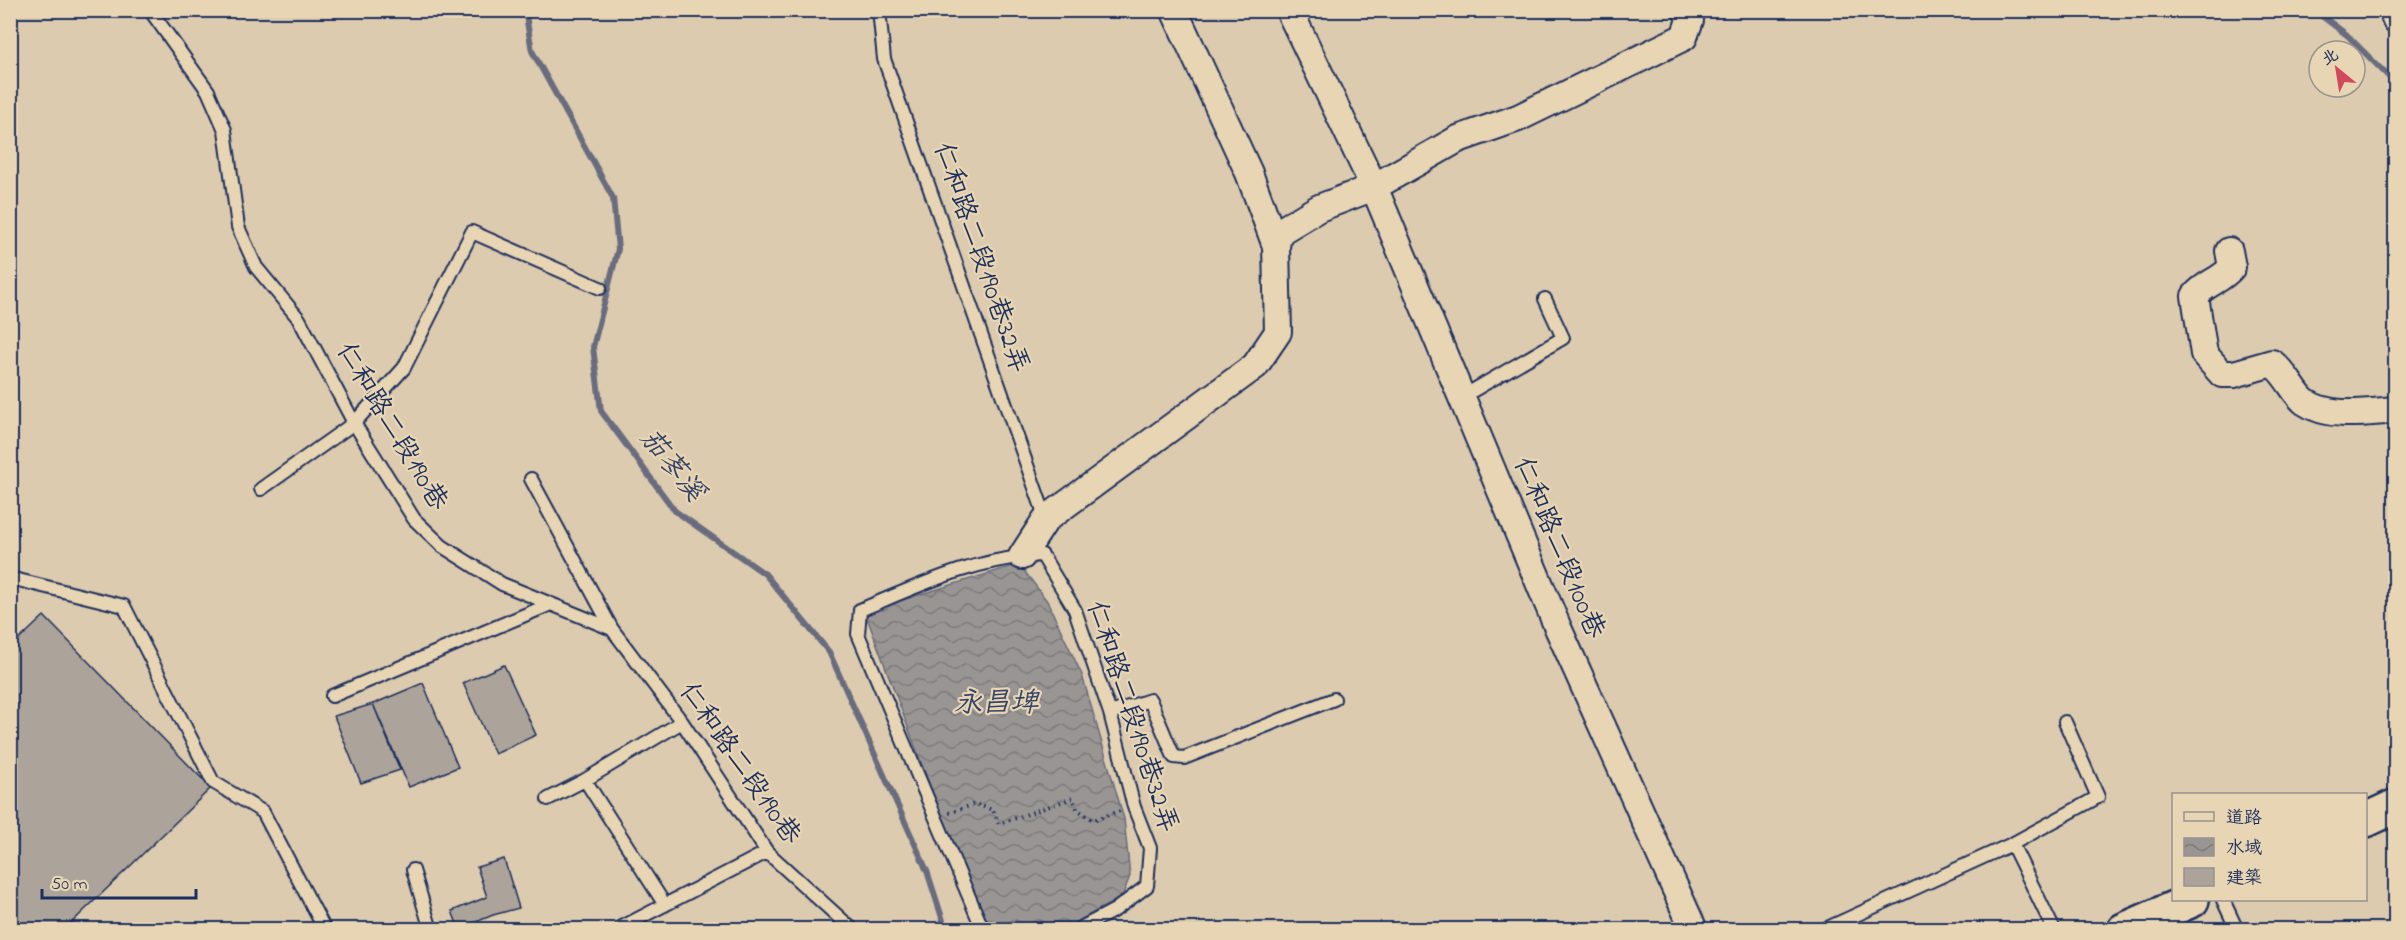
<svg xmlns="http://www.w3.org/2000/svg" width="2406" height="940" font-family="'Indie Flower','LXGW WenKai TC',sans-serif">
  <defs>
    <pattern id="water-waves" width="16" height="10" patternUnits="userSpaceOnUse" patternTransform="scale(1.5)"><rect width="16" height="10" fill="#999593"/><path d="M0 5q4-4 8 0t8 0" fill="none" stroke="#7c7a7b"/></pattern>
  </defs>
  <rect width="100%" height="100%" fill="#dccbae"/>
  <filter id="ink" filterUnits="userSpaceOnUse"><feTurbulence type="fractalNoise" baseFrequency=".0167" numOctaves="2"/><feDisplacementMap in="SourceGraphic" scale="12" xChannelSelector="R" yChannelSelector="G"/><feConvolveMatrix kernelMatrix="1 2 1 2 8 2 1 2 1" color-interpolation-filters="sRGB"/></filter>
  <g filter="url(#ink)">
    <path fill="url(#water-waves)" stroke="#676c7e" stroke-width="1.5" d="M1019 564 1047 601 1082 675 1124 819 1130 876 1122 897 1063 929H993L970 893 866 615 886 605Z"/>
    <g fill="none" stroke-linecap="round" stroke-linejoin="round">
      <path stroke="#676c7e" stroke-width="6" d="M525 10 532 51 613 198 618 249 593 347 601 411 675 511 765 574 829 652 927 871 946 930
        M2314 10 2347 35 2396 84"/>
    </g>
    <path fill="#aca49a" stroke="#1b2f5e" stroke-width="1.5" d="M44 616 211 788 64 930H10V648Z
      M504 665 536 735 495 754 463 683Z
      M423 683 458 767 409 787 373 704Z
      M373 704 400 770 361 783 334 716Z
      M504 859 519 908 493 915 459 929 452 911 487 897 477 867Z"/>
    <g fill="none" stroke-linecap="round" stroke-linejoin="round">
      <g stroke="#1b2f5e" stroke-width="16">
        <path id="lane" d="M150 10 208 91 225 130 238 227 256 267 299 319 354 423 414 519 442 546 502 584 612 629 682 722 767 852 853 930
          M879 10 884 59 1046 519
          M1462 397 1563 338 1545 299
          M531 479 612 629
          M261 489 354 423 404 368 472 232 600 288
          M10 578 124 606 213 782 263 812 325 930
          M332 696 551 604
          M1110 713 1150 700 1174 757 1184 758 1334 699
          M585 780 682 722
          M548 799 585 780 665 905
          M413 870 431 930
          M2223 900 2237 930
          M622 927 767 852
          M983 930 858 634 860 610C918 586 978 557 1042 555L1075 610 1110 713 1134 807 1150 848 1147 886 1115 910 1077 930
          M1823 930 2012 844
          M2054 930 2012 844 2098 797 2065 722"/>
      </g>
      <g stroke="#1b2f5e" stroke-width="30">
        <path id="street" d="M1174 10 1249 173 1276 246
          M1289 10 1374 187 1558 628 1694 930
          M2392 10 2396 20
          M2229 251 2232 267C2221 281 2205 283 2195 296L2204 354 2222 374H2234L2272 363C2287 374 2295 395 2305 402 2330 419 2367 412 2396 410
          M1022 556 1046 519 1255 366 1278 332 1276 246 1279 232 1319 208 1374 187 1458 139 1518 118 1684 37 1690 20 1686 10"/>
      </g>
      <g stroke="#1b2f5e" stroke-width="38">
        <path id="secondary" d="M2366 820 2396 806
          M2124 930 2192 900"/>
      </g>
      <path stroke="#1b2f5e" stroke-width="4" stroke-dasharray="1.5 4.5" stroke-linecap="butt" d="M949 813 975 804 993 810 999 824 1073 798 1077 809 1093 820 1120 811"/>
      <use href="#lane" stroke="#e8d5b3" stroke-width="12"/>
      <use href="#street" stroke="#e8d5b3" stroke-width="26"/>
      <use href="#secondary" stroke="#e8d5b3" stroke-width="33"/>
    </g>
  </g>
  <g text-anchor="middle" dominant-baseline="central" stroke-width="4.5" stroke-linejoin="round" paint-order="stroke">
    <g font-size="27" fill="#1b2f5e" stroke="#e8d5b3">
      <text transform="translate(980 258) rotate(71)">仁和路二段190巷32弄</text>
      <text transform="translate(391 427) rotate(59)">仁和路二段190巷</text>
      <text transform="translate(1558 548) rotate(67)">仁和路二段100巷</text>
      <text transform="translate(1131 717) rotate(72)">仁和路二段190巷32弄</text>
      <text transform="translate(739 764) rotate(55)">仁和路二段190巷</text>
    </g>
    <g font-size="28" font-style="italic" fill="#344369" stroke="#e8d5b3">
      <text transform="translate(671 466) rotate(51)">茄苳溪</text>
      <text x="996" y="704">永昌埤</text>
    </g>
  </g>
  <rect width="2406" height="940" fill="none" stroke="#e8d5b3" stroke-width="36"/>
  <rect x="18" y="18" width="2370" height="904" fill="none" stroke="#1b2f5e" stroke-width="2" filter="url(#ink)"/>
  <rect x="2172" y="793" width="195" height="108" fill="#e8d5b3" stroke="#969391" stroke-width="1.5"/>
  <rect x="2184" y="812" width="30" height="9" fill="#e8d5b3" stroke="#969391" stroke-width="1.5"/>
  <text x="2226" y="823" font-size="18" fill="#1b2f5e">道路</text>
  <rect x="2184" y="838" width="30" height="18" fill="url(#water-waves)" stroke="#969391" stroke-width="1.5"/>
  <text x="2226" y="853" font-size="18" fill="#1b2f5e">水域</text>
  <rect x="2184" y="868" width="30" height="18" fill="#aca49a" stroke="#969391" stroke-width="1.5"/>
  <text x="2226" y="883" font-size="18" fill="#1b2f5e">建築</text>
  <g transform="translate(2337 69) rotate(330)"><circle r="28" fill="#e8d5b3" stroke="#969391" stroke-width="1.5"/>
  <path d="M0-4.5L10 22L0 15L-10 22Z" fill="#d1495b"/>
  <text y="-9" font-size="16" font-weight="bold" text-anchor="middle" fill="#1b2f5e">北</text>
  </g>
  <path d="M42 889v9h154v-9" fill="none" stroke="#1b2f5e" stroke-width="3"/>
  <text x="51" y="889" font-size="18" fill="#1b2f5e" stroke="#e8d5b3" stroke-width="4.5" paint-order="stroke">50 m</text>
</svg>
